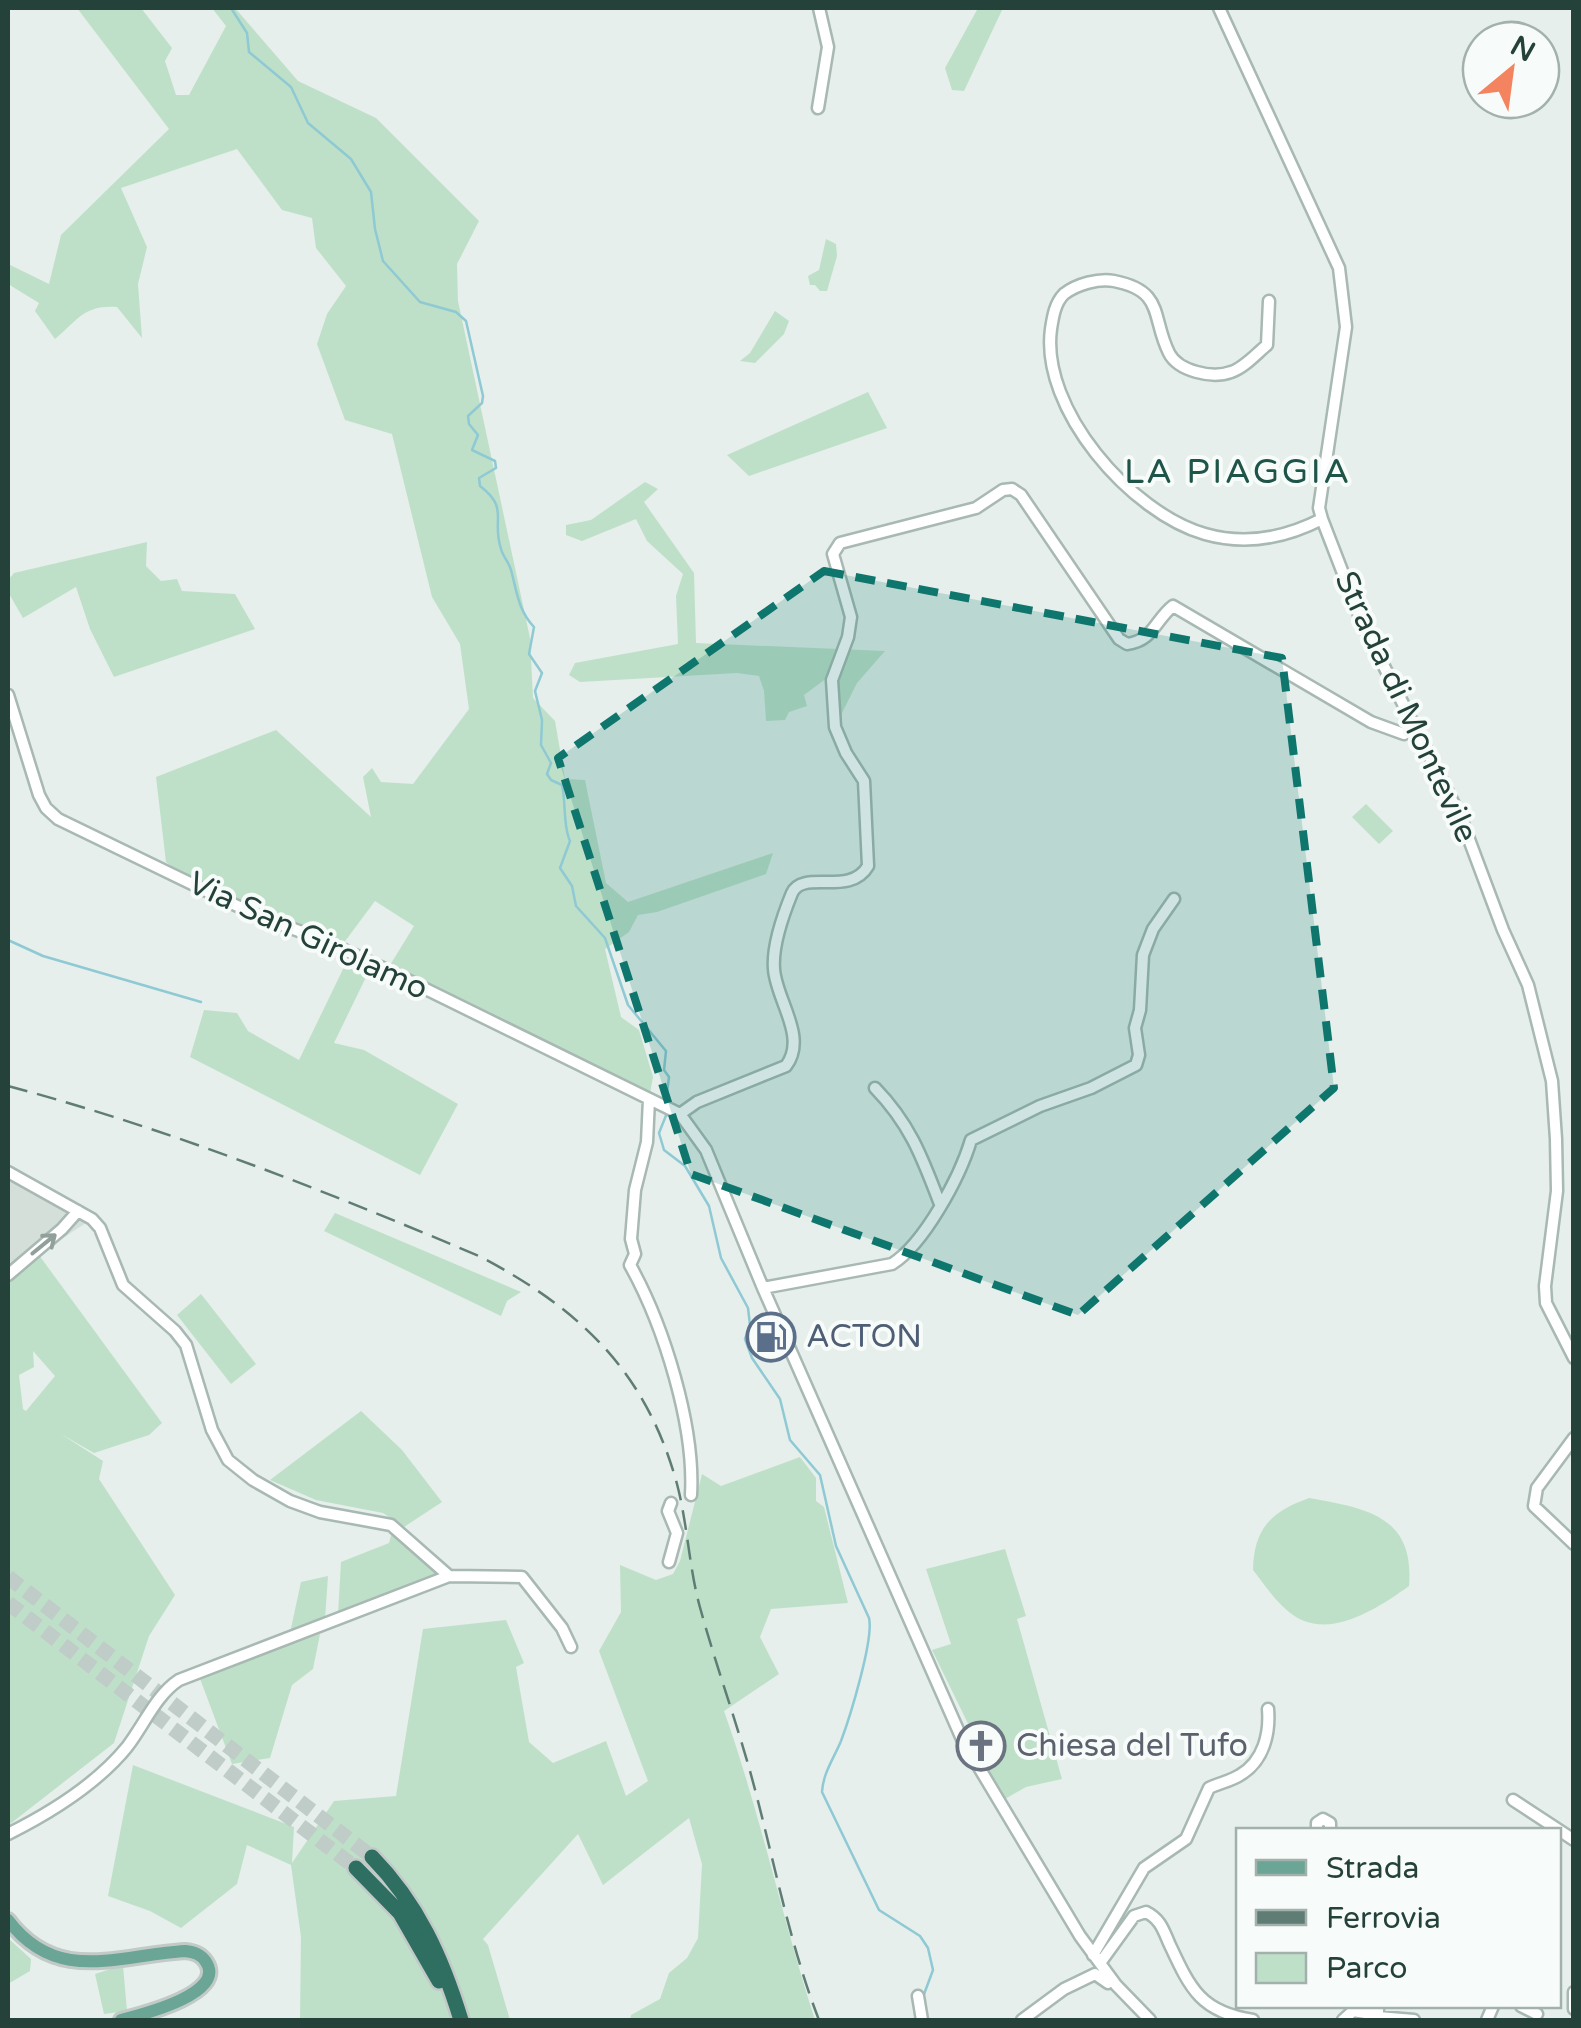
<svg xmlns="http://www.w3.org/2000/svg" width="1581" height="2028" font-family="'Varela Round',sans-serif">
  <rect width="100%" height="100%" fill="#e6efeb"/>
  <path fill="#d4dfda" d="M8 1177 92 1219 8 1274Z"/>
  <path fill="#bfe0c8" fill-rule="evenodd" d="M77 8H141L172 48 165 61 176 95H189L226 26 212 8H235L298 81 376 118 479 221 457 264 458 301 530 638 533 698 555 721 565 779 585 780 606 883 628 902 773 853 766 874 657 912 638 915 629 932 605 949 621 1017 639 1030 653 1077 649 1099 387 970 414 926 375 901 340 948 193 883 166 862 156 777 276 730 371 817 363 777 372 768 381 782 413 784 469 709 460 644 432 597 392 434 345 420 317 344 327 314 346 286 316 248 312 218 282 210 237 149 121 188 147 247 138 284 142 338 117 307C84 305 79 319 55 339L35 311 39 303 8 284V264L49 284 61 235 169 129Z
    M978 8H1003L964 91 952 90 945 68Z
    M826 239 836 244 837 256 827 291H820L815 285H810L808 276 819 270Z
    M775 311 789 321 784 334 755 363 740 361 750 353Z
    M868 392 887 428 749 476 727 455Z
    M645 482 658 489 644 502 694 573 696 643 885 651 857 683 835 727 827 678 804 695 807 706 789 712 785 720 766 721 764 691 759 676 737 673 580 682 569 675 575 663 678 644 676 596 683 574 647 541 636 519 582 541 566 535V525L591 520Z
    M147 542 146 566 161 581 177 579 182 591 235 594 255 629 114 677 90 629 76 587 23 618 8 592V580L14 573Z
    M1366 804 1393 831 1379 844 1352 817Z
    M346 963 368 973 334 1043 364 1050 458 1104 420 1175 190 1057 204 1010 237 1013 248 1031 299 1060Z
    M335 1213 521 1292 507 1301 501 1316 324 1231Z
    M36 1251 162 1423 149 1435 94 1453 61 1434 103 1461 99 1479 175 1595 149 1636 114 1743 10 1824 8 1813V1275ZM33 1351 55 1376 26 1411 23 1409 19 1375 34 1367Z
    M201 1294 256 1364 231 1384 177 1315Z
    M361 1411 402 1450 442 1502 404 1527 383 1513 316 1500 270 1480Z
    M800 1457 816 1478V1501L824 1507 848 1603 771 1609 760 1637 779 1674 724 1711C760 1812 782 1918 815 2020H630L631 2015 660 1999 669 1973 687 1958 698 1938 702 1864 689 1818 603 1885 578 1834 483 1939 488 1945 510 2020H300L301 1937 291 1865 247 1845 237 1884 181 1928 150 1911 108 1896 133 1765 294 1827 292 1863 334 1801 396 1796 423 1629 506 1620 524 1663 516 1667 529 1742 553 1763 606 1741 626 1796 648 1781 599 1651 621 1612 620 1565 656 1580 673 1574 680 1561 702 1474 721 1486Z
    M1309 1498C1366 1508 1415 1516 1409 1586 1377 1609 1326 1643 1289 1612 1275 1601 1264 1584 1253 1570 1254 1528 1271 1512 1309 1498Z
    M392 1532 441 1575 338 1614 341 1562 389 1543Z
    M1005 1549 1026 1616 1017 1619 1062 1779 1026 1787 1005 1799 978 1754 991 1748 987 1738 977 1742 932 1650 951 1644 926 1569Z
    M328 1576 325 1619 290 1633 301 1582Z
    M320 1634 313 1669 292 1685 270 1758 232 1764 199 1676Z
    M8 1938 31 1959 30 1971 8 1984Z
    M123 1965 127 2011 104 2014 95 1974Z"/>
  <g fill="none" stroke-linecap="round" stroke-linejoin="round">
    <path stroke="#8ec9d4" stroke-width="2.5" d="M231 8 247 33 249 52 291 87 308 123 351 159 371 192 375 229 383 261 420 302 456 312 466 321 483 396 482 403 468 416 469 424 478 435 472 450 495 461 496 468 479 478 480 486C510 509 491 519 501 549 503 557 509 562 511 570 517 592 518 610 534 627L529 654 542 673 535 691 542 720 541 745 551 763 547 774 551 780 562 785C566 802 563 827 570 841L560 868 572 886 576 906 605 938 628 1005 666 1051 664 1070 669 1077 667 1093 671 1106
      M8 940 43 956 201 1002
      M667 1113 659 1133 664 1150 685 1166 709 1206 721 1258 748 1308 750 1325 745 1339 752 1358 780 1399 790 1440 820 1475 836 1546 869 1618C874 1639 850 1717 841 1741 834 1758 823 1773 822 1792L879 1910 920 1936 928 1948 933 1970 923 1997"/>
    <path stroke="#bfccc8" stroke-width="15" stroke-dasharray="15 8" stroke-linecap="butt" d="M8 1577 372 1857
      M8 1603 356 1868"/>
    <g stroke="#a8b8b2" stroke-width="15">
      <path id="minor" d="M1219 8 1339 268 1346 327 1319 508 1322 519 1363 625 1461 818 1503 930 1528 985 1552 1081 1556 1139 1557 1191 1545 1286 1546 1303 1574 1358
        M818 108 828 47 819 8
        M1269 301 1267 345C1256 354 1244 368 1231 372 1212 379 1178 371 1169 353 1151 317 1165 291 1114 281 1099 278 1077 284 1064 294 1055 303 1053 316 1051 329 1040 409 1131 513 1205 534 1247 546 1285 538 1322 519
        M8 695 39 795 46 808 58 819 256 915 323 940 387 970 680 1114 706 1150 763 1288 962 1739 1080 1936 1116 1985 1150 2020
        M875 1088C910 1124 922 1157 940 1204
        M649 1099 647 1142 635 1190 631 1239 635 1254 630 1265C664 1326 695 1426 691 1495
        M680 1114 697 1102 786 1066C808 1037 776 1000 774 969 772 945 783 915 792 893 803 869 850 897 868 866L864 781 846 753 835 727 832 680 848 637 851 617 833 554 840 543 976 508 1003 490 1012 489 1021 495 1119 639 1127 644C1153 641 1155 620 1173 606L1371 722 1404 734 1415 728
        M8 1172 92 1219 100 1228 123 1285 175 1331 186 1345 212 1430 228 1460 253 1480 290 1501 320 1512 391 1525 449 1576 522 1577 562 1628 571 1647
        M8 1275 62 1229 78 1211
        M763 1288 892 1264C924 1244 960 1177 971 1140L1040 1106 1091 1088 1136 1065 1139 1055 1135 1028 1140 1010 1143 955 1153 929 1174 899
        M1574 1438 1537 1488 1534 1506 1574 1544
        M669 1562 677 1533 668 1511 671 1503
        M1513 1800 1574 1840
        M1317 1830V1823L1323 1819 1330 1823V1830
        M8 1834C50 1813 96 1785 127 1747 144 1725 156 1695 179 1680L449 1576
        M1093 1955 1144 1868 1186 1839 1209 1788C1219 1783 1231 1781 1240 1775 1264 1761 1270 1733 1268 1709
        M1100 1963 1134 1916 1146 1912C1160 1919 1163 1929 1169 1943 1190 1988 1200 2012 1253 2020
        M1574 1992V2009
        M918 1996 922 2020
        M1521 2006 1537 2014
        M1378 2017 1414 2020
        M1022 2020 1064 1989 1095 1974 1108 1983
        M1343 2020 1353 2011 1378 2015V2006
        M1487 2020 1493 2006"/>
    </g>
    <g stroke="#c2cac8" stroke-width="18">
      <path id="major" d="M8 1920C57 1985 118 1955 185 1951 194 1952 201 1954 206 1962 227 1994 140 2015 121 2020"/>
    </g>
    <g stroke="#c2cac8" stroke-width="20">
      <path id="highway" d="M372 1857C418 1904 442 1958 461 2020
        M356 1868 400 1913 439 1981"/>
    </g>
    <use href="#minor" stroke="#fff" stroke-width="10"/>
    <use href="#major" stroke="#6aa596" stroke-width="12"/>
    <use href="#highway" stroke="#2f6f62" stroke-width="15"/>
    <path stroke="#5f7d75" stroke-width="2.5" stroke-dasharray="20 10" stroke-linecap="butt" d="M8 1086C170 1129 325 1191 479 1256 580 1309 646 1371 677 1484 688 1526 689 1570 701 1611 716 1665 735 1718 750 1771 773 1854 788 1940 819 2020"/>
  </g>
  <defs><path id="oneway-shaft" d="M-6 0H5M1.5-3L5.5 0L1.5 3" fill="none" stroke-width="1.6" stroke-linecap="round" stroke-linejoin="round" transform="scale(2.5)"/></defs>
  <use stroke="#92a09c" href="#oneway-shaft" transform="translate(44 1244) rotate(-39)"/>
  <path fill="#0f766e" fill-opacity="0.2" stroke="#0f766e" stroke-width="8" stroke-dasharray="20 12" stroke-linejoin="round" d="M824 571 1282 658 1334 1088 1078 1315 691 1174 558 758Z"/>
  <defs>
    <g id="fuel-ring" transform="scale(2.5)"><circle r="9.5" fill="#f7fbf9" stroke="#5c6f8a" stroke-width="1.5"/><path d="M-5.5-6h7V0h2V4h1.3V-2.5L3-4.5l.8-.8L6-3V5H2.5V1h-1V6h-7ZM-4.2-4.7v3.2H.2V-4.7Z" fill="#5c6f8a"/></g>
    <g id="church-ring" transform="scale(2.5)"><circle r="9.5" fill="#f7fbf9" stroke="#6b7280" stroke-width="1.5"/><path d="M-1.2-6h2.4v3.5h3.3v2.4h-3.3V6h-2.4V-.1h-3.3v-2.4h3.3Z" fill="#6b7280"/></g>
  </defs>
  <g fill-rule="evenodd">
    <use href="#fuel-ring" x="771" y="1337"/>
    <use href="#church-ring" x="981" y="1746"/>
  </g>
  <g text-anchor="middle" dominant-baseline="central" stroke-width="8" stroke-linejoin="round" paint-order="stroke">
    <g font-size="32" fill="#24423a" stroke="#f7fbf9">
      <text transform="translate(1406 707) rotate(65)">Strada di Montevile</text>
      <text transform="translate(308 936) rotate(25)">Via San Girolamo</text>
    </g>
    <g font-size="32" fill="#4e5e75" stroke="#f7fbf9" text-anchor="start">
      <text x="806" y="1337">ACTON</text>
    </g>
    <g font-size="32" fill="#5b616d" stroke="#f7fbf9" text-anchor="start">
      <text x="1016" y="1746">Chiesa del Tufo</text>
    </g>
    <g font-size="35" letter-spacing="2.5" fill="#1f5548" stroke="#f7fbf9">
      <text x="1238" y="472">LA PIAGGIA</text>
    </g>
  </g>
  <rect width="1581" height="2028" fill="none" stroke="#24423a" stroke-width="20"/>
  <rect x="1236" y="1828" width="325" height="180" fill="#f7fbf9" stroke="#a3b1ad" stroke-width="2.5"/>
  <rect x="1256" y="1860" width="50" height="15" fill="#6aa596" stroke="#a3b1ad" stroke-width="2.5"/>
  <text x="1326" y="1878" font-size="30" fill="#24423a">Strada</text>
  <rect x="1256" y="1910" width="50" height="15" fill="#5f7d75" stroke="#a3b1ad" stroke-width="2.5"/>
  <text x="1326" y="1928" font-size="30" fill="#24423a">Ferrovia</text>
  <rect x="1256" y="1953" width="50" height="30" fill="#bfe0c8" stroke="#a3b1ad" stroke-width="2.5"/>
  <text x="1326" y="1978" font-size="30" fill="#24423a">Parco</text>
  <g transform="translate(1511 70) rotate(29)"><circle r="48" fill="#f7fbf9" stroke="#a3b1ad" stroke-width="2.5"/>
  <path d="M0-8L18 38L0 25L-18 38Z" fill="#f4845f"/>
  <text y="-15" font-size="28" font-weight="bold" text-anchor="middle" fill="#24423a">N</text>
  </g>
</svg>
